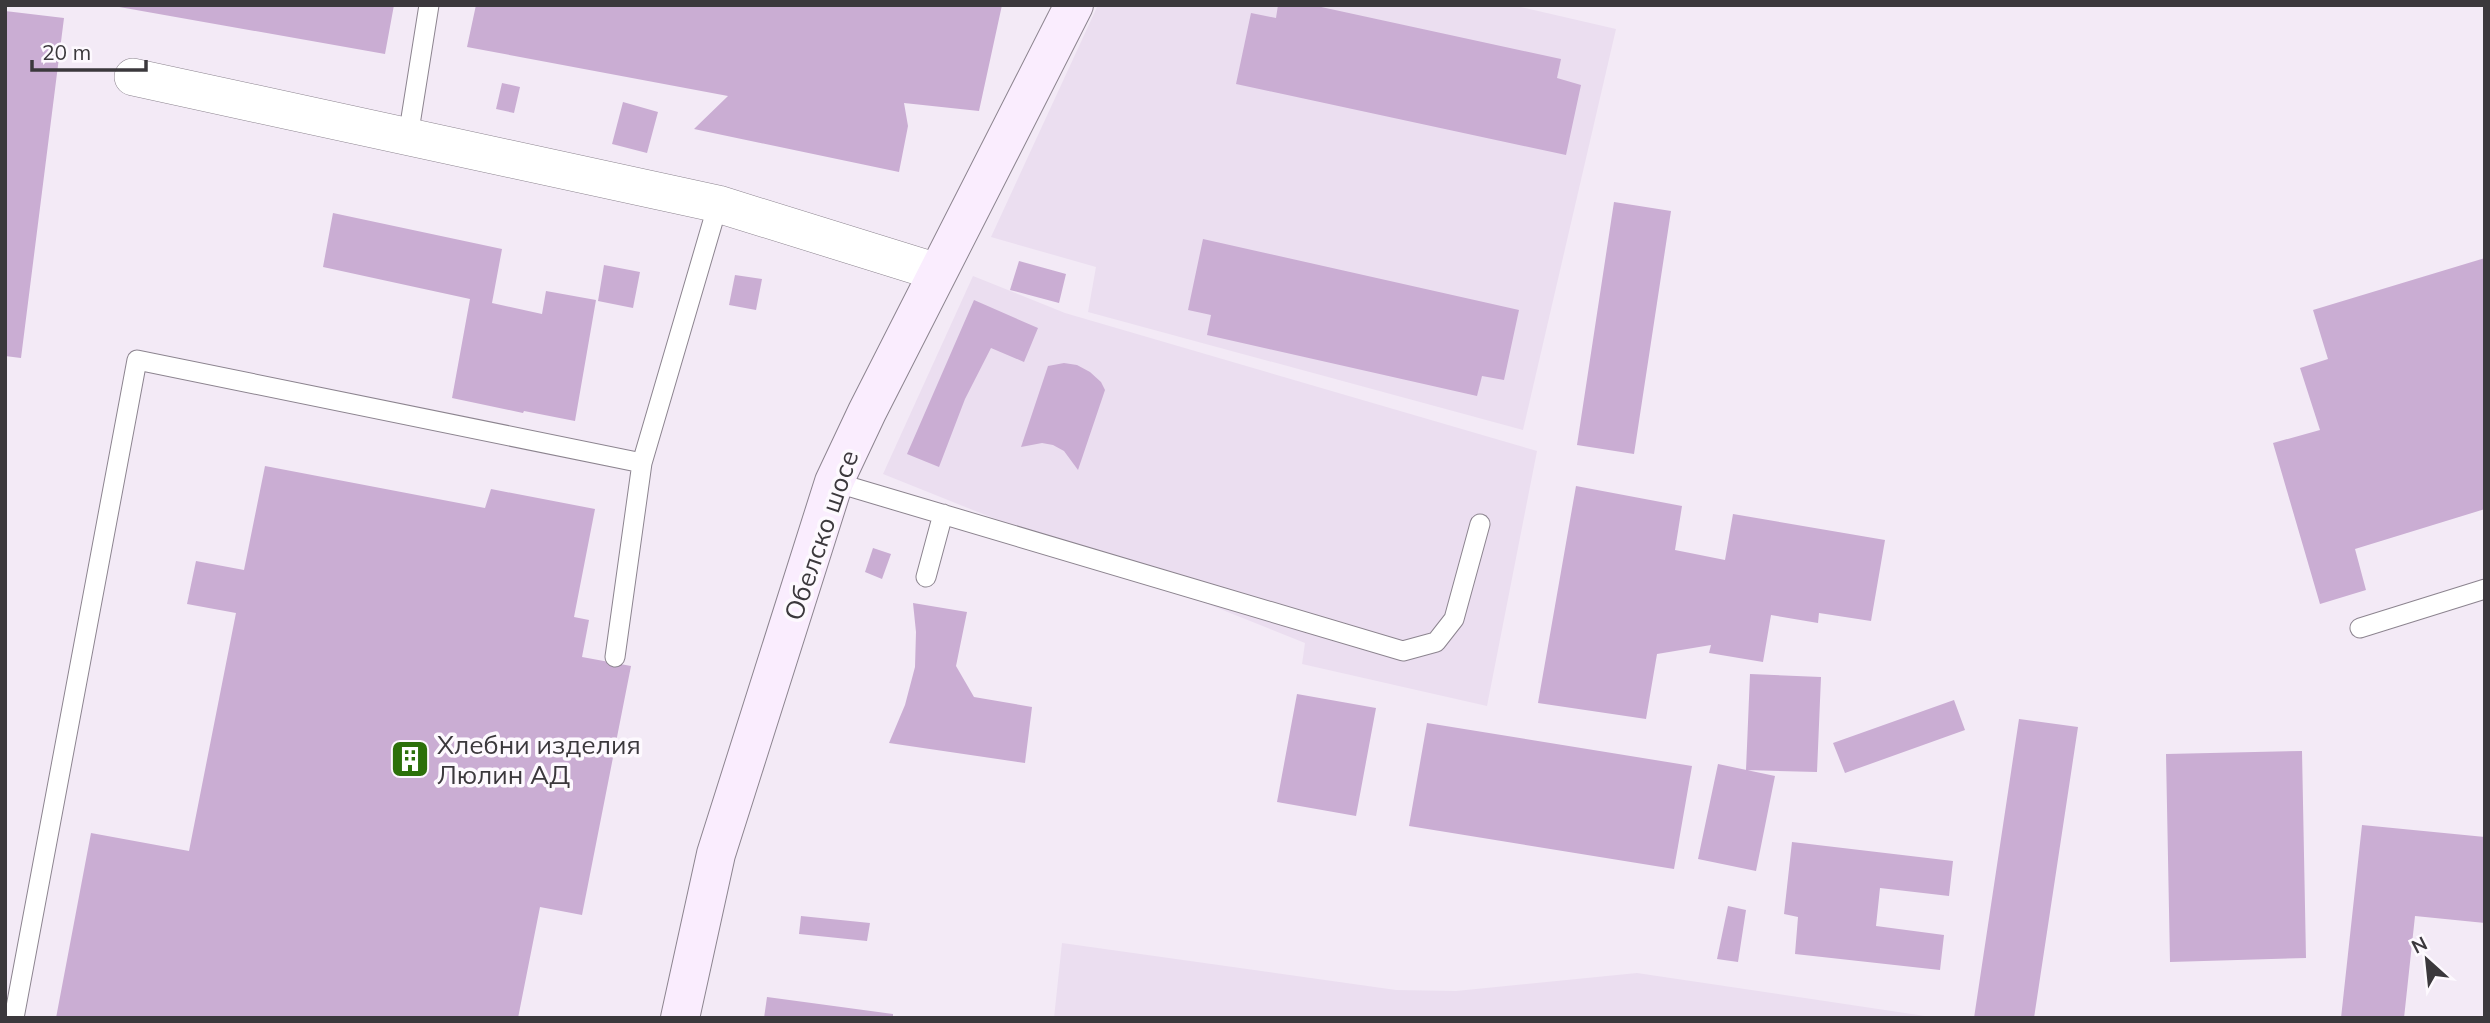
<svg xmlns="http://www.w3.org/2000/svg" width="2490" height="1023" font-family="Mulish,sans-serif">
  <rect width="100%" height="100%" fill="#f3eaf6"/>
  <path fill="#ebdef0" d="M1098 5H1512L1616 29 1523 430 1088 312 1096 267 991 237Z
    M973 276 1065 313 1537 451 1487 706 1302 664 1305 643 883 474Z
    M1062 943 1396 990 1456 991 1637 973 1925 1016V1018H1054Z"/>
  <path fill="#caadd3" d="M108 5H394L385 54Z
    M476 5H1002L979 111 904 103 908 126 899 172 694 129 728 96 467 47Z
    M1278 5H1312L1561 59 1557 78 1581 85 1566 155 1236 84 1251 13 1276 18Z
    M5 11 64 18 21 358 5 356Z
    M502 83 520 87 514 113 496 109Z
    M623 102 658 112 647 153 612 144Z
    M1614 202 1671 211 1634 454 1577 445Z
    M333 213 502 249 492 303 542 314 546 291 596 300 575 421 524 411 523 413 452 398 470 299 323 267Z
    M1203 239 1519 310 1504 380 1482 376 1477 396 1207 335 1211 315 1188 310Z
    M2485 258V509L2355 549 2366 590 2320 604 2273 443 2320 430 2300 368 2328 359 2313 310Z
    M1019 261 1066 274 1059 303 1010 290Z
    M604 265 640 272 633 308 598 301Z
    M735 275 762 279 756 310 729 305Z
    M974 300 1038 328 1024 362 991 348 965 399 939 467 907 454Z
    M1064 363 1077 365 1090 372 1101 382 1105 390 1078 470 1064 451 1053 445 1042 443 1021 447 1048 366Z
    M265 466 485 508 491 489 595 509 574 617 589 620 582 657 631 666 582 915 540 907 518 1018H56L91 833 189 851 236 613 187 604 196 561 244 570Z
    M1576 486 1682 506 1675 550 1725 560 1733 514 1885 540 1871 621 1819 613 1818 623 1771 615 1763 662 1709 653 1711 645 1657 654 1646 719 1538 703Z
    M873 548 891 554 882 579 865 572Z
    M913 603 967 612 956 666 974 697 1032 707 1025 763 889 743 905 705 915 667 916 632Z
    M1750 674 1821 677 1817 772 1746 770Z
    M1297 694 1376 708 1356 816 1277 802Z
    M1954 700 1965 730 1845 773 1833 743Z
    M2019 719 2078 727 2034 1018H1974Z
    M1427 723 1692 766 1674 869 1409 826Z
    M2302 751 2306 958 2170 962 2166 754Z
    M1718 764 1775 776 1756 871 1698 859Z
    M2362 825 2485 837V923L2415 916 2404 1018H2341Z
    M1792 842 1953 861 1949 896 1880 888 1876 926 1944 935 1940 970 1795 954 1798 917 1784 914Z
    M1728 906 1746 910 1738 962 1717 959Z
    M801 916 870 923 867 941 799 934Z
    M767 997 893 1014V1018H764Z"/>
  <g fill="none" stroke-linecap="round" stroke-linejoin="round">
    <g stroke="#8c848f" stroke-width="21">
      <path id="lane" d="M408 137 429 5
        M834 482 1403 651 1436 642 1454 619 1480 524
        M926 577 943 514
        M2360 628 2485 589
        M615 657 642 463 718 204
        M14 1018 137 360 642 463"/>
    </g>
    <g stroke="#8c848f" stroke-width="38">
      <path id="street" d="M133 77 718 204 937 272"/>
    </g>
    <g stroke="#8c848f" stroke-width="40">
      <path id="secondary" d="M680 1018 716 854 834 482 867 412 1074 5"/>
    </g>
    <use href="#lane" stroke="#fff" stroke-width="19"/>
    <use href="#street" stroke="#fff" stroke-width="37"/>
    <use href="#secondary" stroke="#faedfe" stroke-width="38"/>
  </g>
  <defs>
    <g id="building-square" transform="scale(2.0125)"><rect x="-9" y="-9" width="18" height="18" rx="4" fill="#2c700a" stroke="#fdf9fe"/><path d="M-4-6H4V6H1V3H-1V6H-4ZM-2.5-4.3h1.7v1.8h-1.7ZM.8-4.3h1.7v1.8H.8ZM-2.5-1h1.7V.8h-1.7ZM.8-1h1.7V.8H.8Z" fill="#fff"/></g>
  </defs>
  <g fill-rule="evenodd">
    <use href="#building-square" x="410" y="759"/>
  </g>
  <g text-anchor="middle" dominant-baseline="central" stroke-width="7" stroke-linejoin="round" paint-order="stroke">
    <g font-size="26" fill="#3b383c" stroke="#fdf9fe">
      <text transform="translate(821 535) rotate(-71)">Обелско шосе</text>
    </g>
    <g font-size="26" fill="#3b383c" stroke="#fdf9fe" text-anchor="start">
      <text x="437" y="744">Хлебни изделия<tspan x="437" dy="30">Люлин АД</tspan></text>
    </g>
  </g>
  <rect width="2490" height="1023" fill="none" stroke="#3b383c" stroke-width="14"/>
  <g transform="translate(2427 960) rotate(333)" stroke="#fdf9fe" stroke-width="5" paint-order="stroke">
  <path d="M0-5L12 26L0 18L-12 26Z" fill="#3b383c"/>
  <text y="-10" font-size="19" font-weight="bold" text-anchor="middle" fill="#3b383c">N</text>
  </g>
  <path d="M32 60v10h114v-10" fill="none" stroke="#3b383c" stroke-width="3.5"/>
  <text x="42" y="60" font-size="21" fill="#3b383c" stroke="#fdf9fe" stroke-width="5" paint-order="stroke">20 m</text>
</svg>
